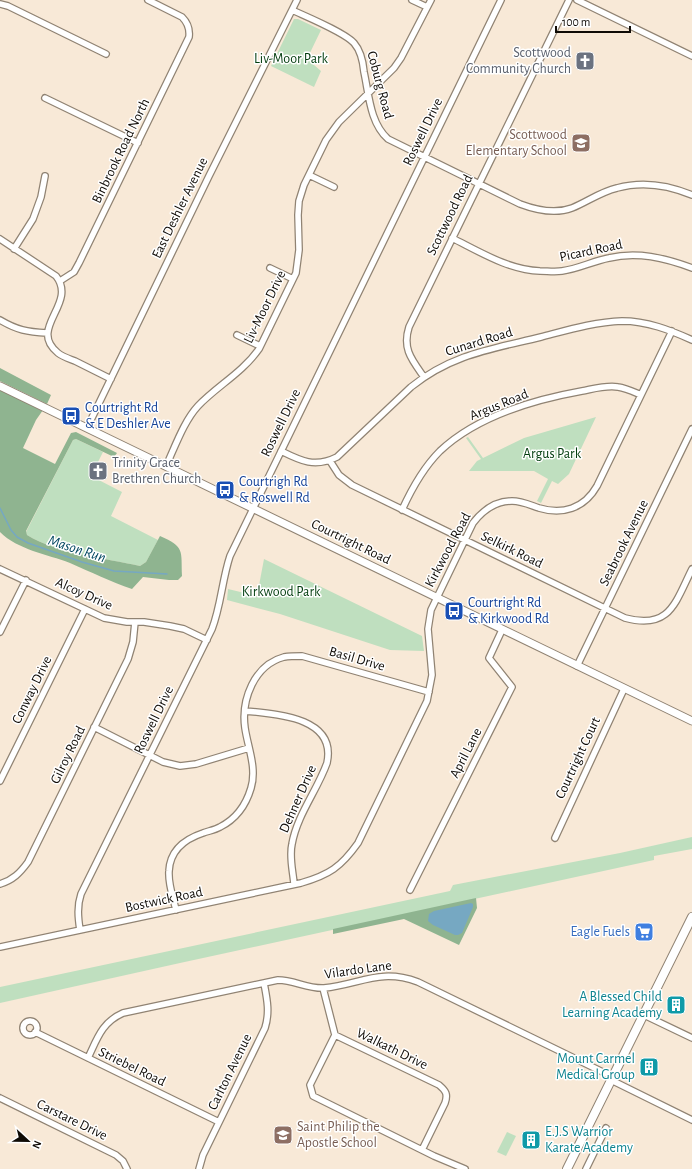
<svg xmlns="http://www.w3.org/2000/svg" width="692" height="1169" font-family="'Alegreya Sans',sans-serif">
  <rect width="100%" height="100%" fill="#f8e9d7"/>
  <path fill="#bfdfbf" d="M294 19H298L321 30 307 59 321 71 314 87 271 66Z
    M596 417 569 474 558 484 552 481 541 503 537 501 548 479 534 471H469L477 461 481 459 466 438 468 437 483 458 524 438Z
    M76 439 103 452 91 476 122 492 111 516 158 540 146 562 140 566C104 558 58 554 27 535L26 532 73 440Z
    M264 559 422 636 424 651 390 650 280 614 227 600 228 589 257 596Z
    M692 837V849L654 856V860L180 963 0 1003V987L450 891 453 885 620 853Z
    M507 1132 516 1136 506 1156 497 1152Z"/>
  <path fill="#8fb490" d="M0 368 51 395 47 404 0 381Z
    M0 390 43 410 36 420 23 448 55 464 71 433 76 432 117 453 114 457 76 439 73 440 26 531 27 535C58 554 105 558 140 566L146 562 160 536C185 547 181 550 182 576L178 580H169L143 577 132 589C111 582 91 572 70 563 47 554 18 550 0 532Z
    M476 898 477 908 459 945 404 919 333 934V929Z"/>
  <path fill="#76a8c2" d="M471 903 473 904V907L462 933 458 935H455L433 925 428 921 429 914 434 911Z"/>
  <g fill="none" stroke-linecap="round" stroke-linejoin="round">
    <path stroke="#76a8c2" stroke-width="1.5" d="M0 508 11 530 17 537 28 543 82 562 114 571 167 574"/>
    <g stroke="#908373" stroke-width="8">
      <path id="minor" d="M412 0 427 7
        M577 0 692 56
        M0 4 8 6 106 54
        M292 10C307 17 344 32 354 43 361 51 363 61 364 72 369 95 370 123 388 139L520 204C536 210 556 214 572 208 587 202 600 192 617 188 642 181 668 185 692 195
        M45 98 138 143
        M309 175 334 187
        M452 238C480 252 509 270 540 271 547 271 555 272 562 271 578 269 593 261 609 258 637 251 665 258 692 268
        M0 239 56 276C78 304 27 328 58 353 63 357 70 359 75 361 87 367 99 373 111 379
        M14 249 33 219 41 197 45 176
        M270 268 293 279
        M60 281 74 272 79 263 189 37C190 29 188 23 182 17L148 0
        M0 320C17 330 27 332 47 333
        M237 335 260 346
        M424 377C412 360 402 349 409 327L569 0
        M87 428 209 176 297 0
        M281 451C301 461 315 468 337 457L411 387C452 354 492 349 541 337 568 330 594 322 622 321 647 321 670 330 692 340
        M330 461 339 475 352 485 625 618C670 630 675 603 692 569
        M166 466C175 447 184 421 198 406 217 386 242 373 259 349L296 273 299 250 298 215 299 201 304 185 326 140 339 122 394 68 401 58 431 0
        M402 510C412 488 423 468 440 451 477 416 532 400 582 391 593 389 606 385 618 387 626 388 634 392 641 395
        M0 569 104 618 127 622H144L170 626 184 629 207 640
        M0 632 26 580
        M577 666 692 429
        M245 711C276 714 337 717 327 763 317 791 297 815 292 844 289 857 293 871 294 884
        M94 727 163 762 180 766 196 764 249 748
        M0 781 85 609
        M555 838 624 689
        M0 884C13 880 20 873 28 862L128 659 133 642 135 622
        M410 890 512 687 489 658 502 630
        M176 910C173 897 168 884 169 871 170 850 185 839 203 833 208 831 215 830 220 827 236 819 246 805 251 788 257 768 248 748 245 728 241 700 254 665 284 657 290 656 296 656 302 656L429 692
        M80 930C78 917 77 906 81 894L212 629C221 606 222 580 230 556L501 0
        M0 947 301 883C329 875 341 867 358 843L427 701 432 675 428 629 431 610 473 523C483 510 495 501 512 501 522 501 530 505 539 508 562 515 584 509 597 486L672 331
        M323 988 335 1035 310 1085 313 1096 434 1156 465 1169
        M644 1015 692 1038
        M23 1028a7 7 0 1 1 14 0a7 7 0 1 1-14 0Z
        M35 1032 219 1122
        M335 1035 439 1085C446 1091 448 1094 445 1103L422 1150
        M88 1058C97 1039 102 1022 123 1013L278 980C294 980 308 989 324 988 361 984 380 968 418 982L613 1077
        M611 1080 692 1120
        M0 1098 116 1155 123 1161 127 1169
        M199 1169 203 1155 265 1028C270 1012 267 999 264 983
        M586 1169 606 1128"/>
    </g>
    <g stroke="#908373" stroke-width="9">
      <path id="tertiary" d="M0 386 692 721"/>
    </g>
    <g stroke="#908373" stroke-width="10">
      <path id="secondary" d="M567 1169 692 917"/>
    </g>
    <use href="#minor" stroke="#fff" stroke-width="5.5"/>
    <use href="#tertiary" stroke="#fff" stroke-width="7"/>
    <use href="#secondary" stroke="#fff" stroke-width="8"/>
  </g>
  <defs>
    <g id="church-square" transform="scale(1)"><rect x="-9" y="-9" width="18" height="18" rx="4" fill="#6b7280" stroke="#fff"/><path d="M-1.2-6h2.4v3.5h3.3v2.4h-3.3V6h-2.4V-.1h-3.3v-2.4h3.3Z" fill="#fff"/></g>
    <g id="school-square" transform="scale(1)"><rect x="-9" y="-9" width="18" height="18" rx="4" fill="#8d6e63" stroke="#fff"/><path d="M0-5L7-2L0 1L-7-2ZM-4 1L0 2.5L4 1V4Q0 6-4 4Z" fill="#fff"/></g>
    <g id="bus-square" transform="scale(1)"><rect x="-9" y="-9" width="18" height="18" rx="4" fill="#1a4fb4" stroke="#fff"/><path d="M-5-6H5V4H4V6H2V4H-2V6H-4V4H-5ZM-3.5-4V0h7V-4ZM-3.5 1.2v1.5H-2V1.2ZM2 1.2v1.5H3.5V1.2Z" fill="#fff"/></g>
    <g id="supermarket-square" transform="scale(1)"><rect x="-9" y="-9" width="18" height="18" rx="4" fill="#3f7fe0" stroke="#fff"/><path d="M-6-5.5h2.5l.6 2H6L4.5 2H-2.5L-4.4-4H-6ZM-1.5 3.2a1.3 1.3 0 1 0 .1 0ZM3 3.2a1.3 1.3 0 1 0 .1 0Z" fill="#fff"/></g>
    <g id="building-square" transform="scale(1)"><rect x="-9" y="-9" width="18" height="18" rx="4" fill="#0f9aa8" stroke="#fff"/><path d="M-4-6H4V6H1V3H-1V6H-4ZM-2.5-4.3h1.7v1.8h-1.7ZM.8-4.3h1.7v1.8H.8ZM-2.5-1h1.7V.8h-1.7ZM.8-1h1.7V.8H.8Z" fill="#fff"/></g>
  </defs>
  <g fill-rule="evenodd">
    <use href="#church-square" x="585" y="61"/>
    <use href="#school-square" x="581" y="143"/>
    <use href="#bus-square" x="71" y="416"/>
    <use href="#church-square" x="98" y="471"/>
    <use href="#bus-square" x="225" y="490"/>
    <use href="#bus-square" x="454" y="611"/>
    <use href="#supermarket-square" x="644" y="932"/>
    <use href="#building-square" x="676" y="1005"/>
    <use href="#building-square" x="649" y="1067"/>
    <use href="#school-square" x="283" y="1135"/>
    <use href="#building-square" x="531" y="1140"/>
  </g>
  <g text-anchor="middle" dominant-baseline="central" stroke-width="3" stroke-linejoin="round" paint-order="stroke">
    <g font-size="14" fill="#5b616d" stroke="#fff" text-anchor="end">
      <text x="571" y="53">Scottwood<tspan x="571" dy="16">Community Church</tspan></text>
      <text x="112" y="463" text-anchor="start">Trinity Grace<tspan x="112" dy="16">Brethren Church</tspan></text>
    </g>
    <g font-size="14" fill="#013c0d" stroke="#fff">
      <text x="291" y="59">Liv-Moor Park</text>
      <text x="552" y="454">Argus Park</text>
      <text x="281" y="592">Kirkwood Park</text>
    </g>
    <g font-size="14" fill="#0f0b06" stroke="#fff">
      <text transform="translate(380 85) rotate(75)">Coburg Road</text>
      <text transform="translate(423 132) rotate(-64)">Roswell Drive</text>
      <text transform="translate(121 151) rotate(-64)">Binbrook Road North</text>
      <text transform="translate(180 208) rotate(-64)">East Deshler Avenue</text>
      <text transform="translate(450 215) rotate(-64)">Scottwood Road</text>
      <text transform="translate(591 251) rotate(-12)">Picard Road</text>
      <text transform="translate(265 307) rotate(-64)">Liv-Moor Drive</text>
      <text transform="translate(479 342) rotate(-17)">Cunard Road</text>
      <text transform="translate(499 405) rotate(-22)">Argus Road</text>
      <text transform="translate(281 423) rotate(-64)">Roswell Drive</text>
      <text transform="translate(351 542) rotate(26)">Courtright Road</text>
      <text transform="translate(624 543) rotate(-64)">Seabrook Avenue</text>
      <text transform="translate(448 550) rotate(-62)">Kirkwood Road</text>
      <text transform="translate(512 550) rotate(26)">Selkirk Road</text>
      <text transform="translate(84 594) rotate(24)">Alcoy Drive</text>
      <text transform="translate(357 659) rotate(16)">Basil Drive</text>
      <text transform="translate(32 690) rotate(-64)">Conway Drive</text>
      <text transform="translate(154 720) rotate(-64)">Roswell Drive</text>
      <text transform="translate(466 753) rotate(-63)">April Lane</text>
      <text transform="translate(68 755) rotate(-64)">Gilroy Road</text>
      <text transform="translate(578 758) rotate(-65)">Courtright Court</text>
      <text transform="translate(298 799) rotate(-66)">Dehner Drive</text>
      <text transform="translate(164 900) rotate(-12)">Bostwick Road</text>
      <text transform="translate(358 970) rotate(-8)">Vilardo Lane</text>
      <text transform="translate(392 1049) rotate(26)">Walkath Drive</text>
      <text transform="translate(132 1067) rotate(26)">Striebel Road</text>
      <text transform="translate(230 1072) rotate(-64)">Carlton Avenue</text>
      <text transform="translate(72 1120) rotate(26)">Carstare Drive</text>
    </g>
    <g font-size="14" fill="#785e54" stroke="#fff" text-anchor="end">
      <text x="567" y="135">Scottwood<tspan x="567" dy="16">Elementary School</tspan></text>
      <text x="297" y="1127" text-anchor="start">Saint Philip the<tspan x="297" dy="16">Apostle School</tspan></text>
    </g>
    <g font-size="14" fill="#164399" stroke="#fff" text-anchor="start">
      <text x="85" y="408">Courtright Rd<tspan x="85" dy="16">&amp; E Deshler Ave</tspan></text>
      <text x="239" y="482">Courtrigh Rd<tspan x="239" dy="16">&amp; Roswell Rd</tspan></text>
      <text x="468" y="603">Courtright Rd<tspan x="468" dy="16">&amp; Kirkwood Rd</tspan></text>
    </g>
    <g font-size="14" fill="#366cbe" stroke="#fff" text-anchor="end">
      <text x="630" y="932">Eagle Fuels</text>
    </g>
    <g font-size="14" fill="#0d838f" stroke="#fff" text-anchor="end">
      <text x="662" y="997">A Blessed Child<tspan x="662" dy="16">Learning Academy</tspan></text>
      <text x="635" y="1059">Mount Carmel<tspan x="635" dy="16">Medical Group</tspan></text>
      <text x="545" y="1132" text-anchor="start">E.J.S Warrior<tspan x="545" dy="16">Karate Academy</tspan></text>
    </g>
    <g font-size="15" font-style="italic" fill="#004660" stroke="#fff">
      <text transform="translate(77 549) rotate(18)">Mason Run</text>
    </g>
  </g>
  <g transform="translate(28 1141) rotate(112)" stroke="#ffffff" stroke-width="3" paint-order="stroke">
  <path d="M0-3L7 15L0 10L-7 15Z" fill="#0f0b06"/>
  <text y="-6" font-size="11" font-weight="bold" text-anchor="middle" fill="#0f0b06">N</text>
  </g>
  <path d="M556 26v6h74v-6" fill="none" stroke="#0f0b06" stroke-width="2"/>
  <text x="562" y="26" font-size="12" fill="#0f0b06" stroke="#ffffff" stroke-width="3" paint-order="stroke">100 m</text>
</svg>
